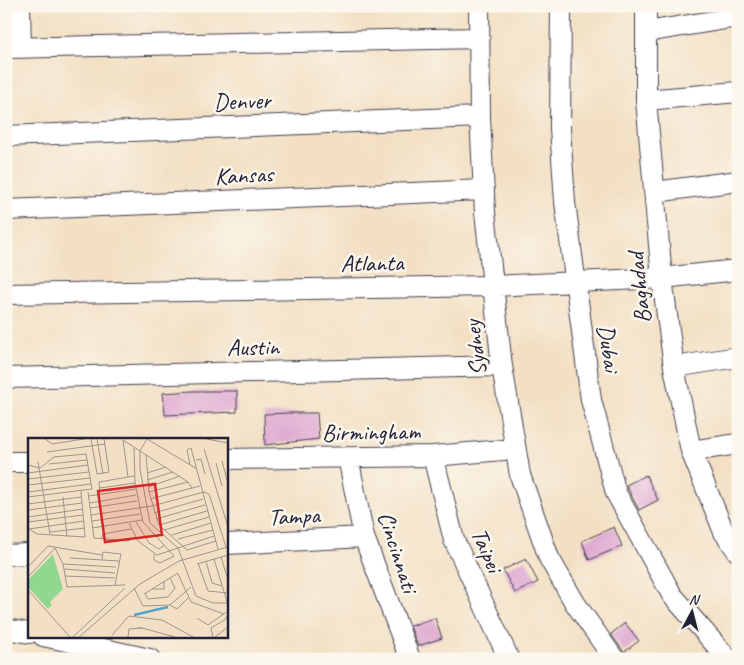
<svg xmlns="http://www.w3.org/2000/svg" width="744" height="665" font-family="Caveat,sans-serif">
  <rect width="100%" height="100%" fill="#fbf7ec"/>
  <filter id="ink" filterUnits="userSpaceOnUse"><feTurbulence type="fractalNoise" baseFrequency=".02" numOctaves="2"/><feDisplacementMap in="SourceGraphic" scale="10" xChannelSelector="R" yChannelSelector="G"/><feConvolveMatrix kernelMatrix="1 2 1 2 8 2 1 2 1" color-interpolation-filters="sRGB"/></filter>
  <filter id="wash" filterUnits="userSpaceOnUse"><feTurbulence type="fractalNoise" baseFrequency=".0096" numOctaves="4" result="noise"/><feDisplacementMap in="SourceGraphic" scale="20" xChannelSelector="R" yChannelSelector="G"/><feGaussianBlur stdDeviation="1.12" result="paint"/><feColorMatrix in="noise" values="0 0 0 0 0 0 0 0 0 0 0 0 0 0 0 0 0 1.4 0 .05"/><feComposite in="paint" operator="in"/></filter>
  <g filter="url(#wash)">
    <rect width="100%" height="100%" fill="#f3e0c4"/>
    <g id="blocks">
      <path fill="#dfacd2" d="M192 391H237V412L165 415 163 393Z
        M288 413H317L319 439 265 445 264 414Z
        M646 475 658 500 639 510 626 485Z
        M614 527 622 546 589 560 582 541Z
        M526 559 538 582 515 593 503 570Z
        M435 618 442 638 418 646 410 626Z
        M625 623 639 641 624 652 611 634Z"/>
    </g>
  </g>
  <g filter="url(#ink)">
    <use href="#blocks" fill-opacity="0" stroke="#413e50" stroke-width="1"/>
    <g fill="none" stroke-linecap="round" stroke-linejoin="round">
      <g stroke="#413e50" stroke-width="22">
        <path id="street" d="M20 6 21 48
          M479 6 480 117 485 212 502 366 520 475 549 558 575 603 614 659
          M561 6 560 128 565 202 591 400 616 493 672 595 728 659
          M646 6V100L662 278 674 367 691 451 724 532 738 552
          M646 32 738 17
          M6 48 479 38
          M646 100 738 92
          M6 136 480 117
          M655 192 738 181
          M6 210 484 190
          M6 294 493 286 662 278 738 270
          M674 367 738 357
          M6 378 502 366
          M691 451 738 444
          M433 456 454 540 509 659
          M348 457 364 537 410 659
          M226 459 433 456 515 449
          M6 462H29
          M226 544 364 537
          M6 555 29 554
          M6 629 29 633
          M43 636 150 659"/>
      </g>
      <use href="#street" stroke="#fff" stroke-width="20"/>
    </g>
  </g>
  <g text-anchor="middle" dominant-baseline="central" stroke-width="5" stroke-linejoin="round" paint-order="stroke">
    <g font-size="24" fill="#22223b" stroke="#fbf7ec">
      <text transform="translate(242 101) rotate(-2)">Denver</text>
      <text transform="translate(244 175) rotate(-3)">Kansas</text>
      <text transform="translate(372 263) rotate(-1)">Atlanta</text>
      <text transform="translate(639 288) rotate(-96)">Baghdad</text>
      <text transform="translate(253 347) rotate(-1)">Austin</text>
      <text transform="translate(475 348) rotate(-97)">Sydney</text>
      <text transform="translate(609 348) rotate(82)">Dubai</text>
      <text transform="translate(371 432) rotate(-1)">Birmingham</text>
      <text transform="translate(294 516) rotate(-3)">Tampa</text>
      <text transform="translate(487 550) rotate(67)">Taipei</text>
      <text transform="translate(398 552) rotate(72)">Cincinnati</text>
    </g>
  </g>
  <g transform="translate(28 438)">
    <rect width="200" height="200" fill="#f3e0c4"/>
    <path d="M25 116 35 151 22 164 24 167 20 171 0 149V142Z" fill="#91d790"/>
    <path fill="none" stroke="#53a3cd" stroke-width="2.5" d="M106 177 140 169"/>
    <path fill="none" stroke="#9f948d" stroke-width="1" d="M17 1 24 6 56 1M63 1 69 36 81 34 76 1M69 1 75 36M119 1 112 13V31L122 85 150 110 168 158 185 165H200M119 1 169 31M179 1 200 5M106 10 107 45 115 84 146 118 132 125 126 122V116M176 11 200 89M19 14 77 6M118 16 121 54 131 87 159 112 188 103M168 22 173 21 177 36M194 23 200 46M10 24 22 96M188 25 194 48M21 26 59 22M0 27 12 30 26 19 58 16 64 51 0 59M162 27 159 12 163 10 190 111M0 35 60 27M119 35 138 29M100 39 95 2 160 44 164 50M0 41 61 34M119 42 145 34M0 47 62 40M120 49 152 38M72 50 107 45M0 54 63 46M60 54 66 100 100 103 108 99M121 54 160 44M72 56 71 44 106 38M61 58 108 51M35 59 39 99M122 61 172 48M62 65 108 57M0 66 53 59M62 70 109 63M0 72 54 65M126 75 175 61M63 77 124 68 176 54 181 56 198 109M0 79 55 71M128 81 177 67M64 83 112 76M0 84 55 77M108 84 121 105 131 111 137 107M101 85 110 103 129 117 186 98M131 87 179 73M0 90 9 96 57 99 53 53M64 90 114 82M1 91 56 83M136 92 181 79M22 94 57 90M144 97 183 85M73 101 75 96 103 91M150 101 185 92M27 110 35 126 39 149 97 147M193 119 200 142M42 120 91 123M186 121 200 167M74 122 75 114 93 116 87 147M178 123 184 145 194 148M170 125 180 153 200 155M35 126 88 129M169 126 200 117M0 129 20 108 74 117M36 131 87 135M150 136 163 164 196 176M37 138 87 140M0 139 27 110M106 150 115 168 142 167 163 149M124 151H136V143M0 152 42 199M117 155 120 161 140 159 147 150 142 140M116 156 150 135M142 167 149 171 160 160M169 180 180 187 200 173M114 190 147 199M84 197 101 178 134 182 165 199M45 199 97 150M51 199 112 146 151 123 200 109M100 199 101 191 114 190H109M185 199 183 190 198 181 200 175M187 199 200 189"/>
    <path fill="#d62828" fill-opacity="0.15" stroke="#d62828" stroke-width="2.5" d="M127 46 134 97 77 104 70 53Z"/>
    <rect width="200" height="200" fill="none" stroke="#22223b" stroke-width="2.5"/>
  </g>
  <rect width="744" height="665" fill="none" stroke="#fbf7ec" stroke-width="25"/>
  <g transform="translate(692 612) rotate(7)" stroke="#fbf7ec" stroke-width="4" paint-order="stroke">
  <path d="M0-4L9 19L0 12L-9 19Z" fill="#22223b"/>
  <text y="-8" font-size="14" font-weight="bold" text-anchor="middle" fill="#22223b">N</text>
  </g>
</svg>
